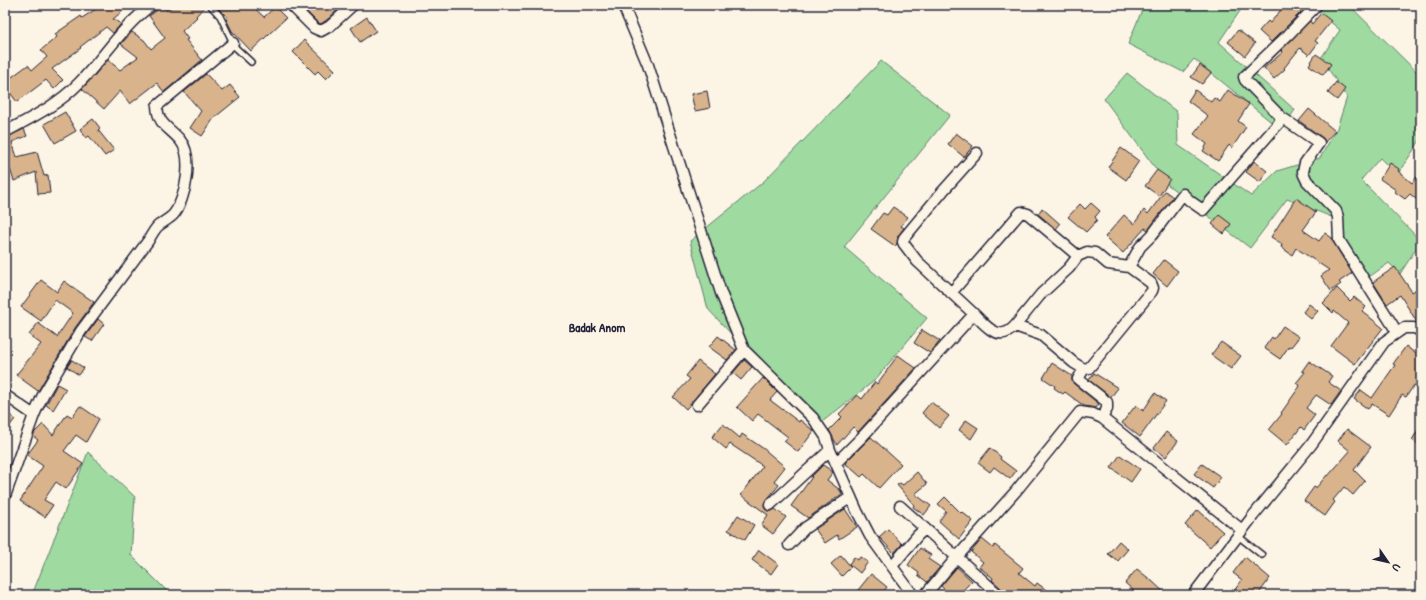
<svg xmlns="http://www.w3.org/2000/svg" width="1426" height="600" font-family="'Patrick Hand',sans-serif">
  <rect width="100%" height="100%" fill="#fcf5e5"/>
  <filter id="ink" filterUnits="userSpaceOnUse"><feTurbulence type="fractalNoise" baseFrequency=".025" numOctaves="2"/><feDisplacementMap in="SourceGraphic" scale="8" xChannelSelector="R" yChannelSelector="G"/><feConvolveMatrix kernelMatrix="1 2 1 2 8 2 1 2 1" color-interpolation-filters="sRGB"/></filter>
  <g filter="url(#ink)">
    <path fill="#9fdaa0" stroke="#607e6e" d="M1144 5H1244L1219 42 1295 110 1281 130 1194 59 1183 72 1128 44Z
      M1314 5H1349L1421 76V139L1397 175 1380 158 1361 180 1421 241 1400 274 1389 263 1359 284 1339 220 1287 199 1250 248 1168 185 1104 99 1127 73 1177 112 1178 145 1251 196 1277 171 1320 158 1337 128 1347 97 1321 58 1340 30 1313 7Z
      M881 61 950 115 844 247 927 318 874 381 817 426 708 309 690 241 763 182Z
      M88 452 135 497 131 555 171 595H28L34 590Z"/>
    <path fill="#d9b38b" stroke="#22223b" d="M102 5H118L123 11 113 19 121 24 113 33 106 27 80 47 81 48 52 69 63 80 54 89 46 80 17 102 5 86V82L28 65 32 70 47 57 41 50 57 37 55 34 81 16 82 18Z
      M174 5H206L196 16 197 17 182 31 188 39 186 40 202 60 164 92 157 83 130 104 120 91 104 109 82 89 108 60 120 70 138 57 121 44 132 32 144 40 151 49 165 38 149 16 163 6 167 11Z
      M223 5H251L264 17 275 7 286 18 251 51 232 31 226 19 228 18 219 9Z
      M300 5H343L328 19 321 24 318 23Z
      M1285 5H1293L1301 12 1271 42 1259 31 1268 21 1270 23Z
      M1321 13 1331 21 1315 41 1318 43 1309 55 1300 48 1284 68 1285 69 1274 79 1264 68 1283 52 1281 50 1310 21 1312 24Z
      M367 17 376 31 360 42 351 28Z
      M1238 30 1255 43 1245 56 1228 42Z
      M304 40 335 70 326 79 318 71 315 74 293 52Z
      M1316 54 1331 64 1323 75 1309 65Z
      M1200 65 1211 73 1202 84 1191 77Z
      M206 74 222 91 230 85 240 97 214 118 202 136 190 128 201 111 184 92Z
      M1336 82 1345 89 1337 100 1328 93Z
      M1195 90 1211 102 1214 98 1220 102 1228 90 1249 104 1238 121 1246 127 1232 148 1229 145 1218 161 1203 151 1207 144 1194 134 1208 116 1188 101Z
      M707 91 710 108 695 111 691 94Z
      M1309 109 1335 131 1325 142 1323 138 1299 121Z
      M65 112 76 131 55 143 44 124Z
      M93 119 100 128 98 130 114 150 105 156 89 136 86 138 80 129Z
      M24 129 27 136 12 142 17 157 37 152 44 176 48 175 50 193 38 194 36 172 14 181 10 169 5 170V138Z
      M956 133 973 146 964 157 948 144Z
      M1121 148 1139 161 1126 180 1108 167Z
      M1254 161 1267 171 1260 182 1246 172Z
      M1390 163 1399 169 1398 171 1412 183 1421 172V203L1410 194 1405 199 1395 192 1396 190 1380 179Z
      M1157 170 1170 179 1159 196 1145 186Z
      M1165 191 1173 197 1148 230 1145 228 1123 253 1105 237 1124 215 1134 224 1144 210 1148 214Z
      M1296 198 1316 212 1303 230 1319 241 1325 233 1332 238 1334 243 1352 273 1339 282 1341 284 1331 291 1321 276 1329 270 1296 248 1292 255 1281 247 1282 244 1271 237Z
      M1091 203 1100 211 1095 217 1097 220 1086 232 1068 217 1080 204 1085 209Z
      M893 207 908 217 901 226 904 228 898 236 897 244 895 246 871 229 883 213 887 215Z
      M1042 208 1060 224 1056 229 1038 214Z
      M1219 215 1231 224 1224 234 1212 224Z
      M1164 260 1178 271 1167 286 1153 274Z
      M1395 267 1412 292 1421 286V324L1417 322 1400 295 1387 304 1373 282Z
      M41 280 57 292 64 281 94 302 75 328 38 391 16 375 41 344 29 335 38 323 57 337 73 313 55 300 41 321 21 307Z
      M1337 288 1350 301 1354 297 1366 307 1362 311 1383 328 1355 364 1331 346 1348 323 1334 311 1333 313 1323 303Z
      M1309 304 1318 311 1311 319 1303 312Z
      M98 319 104 324 92 341 85 337Z
      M1283 326 1299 337 1291 347 1289 346 1280 359 1264 348 1272 337 1274 339Z
      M922 330 940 341 930 353 914 343Z
      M718 336 736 350 727 360 709 347Z
      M1221 342 1241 356 1231 369 1211 355Z
      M1406 346 1421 358V390L1414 385 1406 397 1402 395 1389 415 1372 404 1368 409 1354 399 1361 390 1372 398 1395 365 1393 364Z
      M898 355 916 368 858 432 853 427 837 445 829 430 842 417 839 414 857 395 862 399 875 382 877 384Z
      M72 360 84 368 79 375 67 367Z
      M744 360 752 367 741 380 733 373Z
      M698 361 715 374 686 409 673 397 690 379 686 376Z
      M1309 361 1332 376 1328 382 1341 391 1331 405 1316 395 1306 408 1315 415 1304 430 1301 427 1287 445 1269 430 1282 414 1281 413 1300 386 1296 383 1305 372 1302 371Z
      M1052 363 1072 376V381L1074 384 1099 404 1096 408 1084 406 1065 392 1063 394 1054 388 1055 386 1043 378Z
      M1094 373 1118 388 1111 397 1089 380Z
      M763 378 777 392 770 400 799 422 800 420 814 431 798 452 784 441 788 437 758 414 752 421 737 407Z
      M57 384 66 389 53 410 46 405Z
      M1155 393 1166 401 1140 437 1122 423 1136 405 1143 411Z
      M931 402 949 416 939 428 922 413Z
      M80 406 99 419 86 442 76 435 64 451 83 464 66 489 56 482 44 500 53 505 45 517 20 501 43 466 27 455 38 440 33 436 35 432 43 424 53 435 67 414 72 417Z
      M5 411 15 419 5 432Z
      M966 420 978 428 971 439 959 430Z
      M723 424 740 438 742 434 764 449 785 467 774 481 779 485 764 503 765 509 768 511H772L775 509 786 517 773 534 761 525 768 515 741 495 763 466 730 444 726 449 712 437Z
      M1421 425V446L1412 440Z
      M1347 429 1371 447 1354 470 1365 481 1353 495 1344 487 1333 500 1335 502 1325 516 1304 501 1314 487 1316 488 1327 475 1328 476 1350 451 1338 441Z
      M1166 432 1178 441 1166 457 1154 448Z
      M871 437 901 464 879 488 864 474 861 477 845 463Z
      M990 448 1001 457 1000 459 1016 471 1010 479 994 467 990 472 978 463Z
      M1120 455 1140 469 1131 482 1111 468Z
      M1202 464 1221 477 1213 488 1194 474Z
      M823 465 833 472 827 480 840 490 842 494 808 518 791 506 812 477H811Z
      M917 472 927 484 915 494 931 506 924 515 913 507 914 505 897 485 900 483 903 485Z
      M945 497 961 513 962 512 973 521 959 539 939 521 946 511 938 504Z
      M845 509 857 527 839 539 837 535 825 543 815 529Z
      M1198 510 1223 532 1210 547 1185 525Z
      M738 515 754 525 745 540 728 530Z
      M888 529 902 544 894 553 879 537Z
      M982 539 993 548 995 545 1023 568 1019 573 1035 586 1037 583 1053 595H1006L1003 590 992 580 993 578 979 567 983 562 971 552Z
      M1119 541 1128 549 1118 561 1108 554Z
      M920 548 931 555 928 559 940 567 927 582 918 575 919 573 908 565Z
      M759 550 778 564 771 574 752 560Z
      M841 555 851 567 842 576 831 564Z
      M854 557 858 560 860 557 868 562 860 573 849 564Z
      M1245 557 1270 578 1258 595 1252 592 1250 595H1231L1242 580 1233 573Z
      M957 567 972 581 958 595H950L941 586Z
      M1137 569 1152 581 1167 595H1128L1133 590 1125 583Z
      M871 574 887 587 881 595H854Z"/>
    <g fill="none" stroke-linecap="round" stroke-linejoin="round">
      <g stroke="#22223b" stroke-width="8">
        <path id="service" d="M210 5 220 16 235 47 251 62
          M1238 536 1262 555"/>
      </g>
      <g stroke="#22223b" stroke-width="13">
        <path id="minor" d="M291 5 314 28 321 31 330 26 353 5
          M623 5 648 65 721 293 744 350 813 418 826 437 830 450 857 511 870 536 913 595
          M1281 117 1319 143 1305 163 1303 172 1304 175 1307 181 1336 211 1338 217 1339 240 1397 332
          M5 132C31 118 58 105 79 83 104 58 122 26 152 5
          M951 293 1021 212 1028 214 1078 256
          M974 314C982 322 995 338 1007 332 1010 331 1013 328 1015 326L1041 335 1074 363 1084 369 1089 368 1152 291 1153 288 1151 283 1129 267 1140 247 1152 235 1183 194 1190 201 1203 210 1279 123 1281 117 1245 80 1244 77 1288 35 1317 5
          M1015 326 1041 294 1069 268 1078 256 1087 252 1095 253 1108 264 1129 267
          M1084 369 1078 379 1107 402V409L1102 418 1242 530
          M5 395 34 415
          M697 405 744 350
          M836 463 863 436 974 314 917 261 904 244 903 242 904 238 943 191 977 153
          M5 496 34 415 43 395 81 331 148 241C151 236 154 230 158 226 163 222 169 219 173 215 186 200 194 156 180 140 169 127 158 125 157 106L233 43
          M770 505 830 450
          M900 506 999 595
          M789 545 805 528 851 497
          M892 566 918 535 925 529
          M925 595 957 557 1016 491 1080 412 1093 414 1102 418
          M1193 595 1253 516 1311 445 1384 342 1404 328H1414L1421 331"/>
      </g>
      <use href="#service" stroke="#fcf5e5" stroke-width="5"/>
      <use href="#minor" stroke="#fcf5e5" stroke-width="10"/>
    </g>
  </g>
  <g text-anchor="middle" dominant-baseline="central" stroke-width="3" stroke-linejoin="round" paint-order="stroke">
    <g font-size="13" font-weight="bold" fill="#22223b" stroke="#fcf5e5">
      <text x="597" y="327">Badak Anom</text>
    </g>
  </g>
  <rect width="1426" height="600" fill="none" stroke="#fcf5e5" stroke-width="20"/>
  <rect x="10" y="10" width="1406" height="580" fill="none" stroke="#22223b" stroke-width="1.5" filter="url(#ink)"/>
  <g transform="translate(1388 562) rotate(124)" stroke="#fcf5e5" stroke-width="3" paint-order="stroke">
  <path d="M0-3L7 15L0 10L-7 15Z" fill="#22223b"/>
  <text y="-6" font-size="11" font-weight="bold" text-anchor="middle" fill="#22223b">U</text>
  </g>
</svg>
